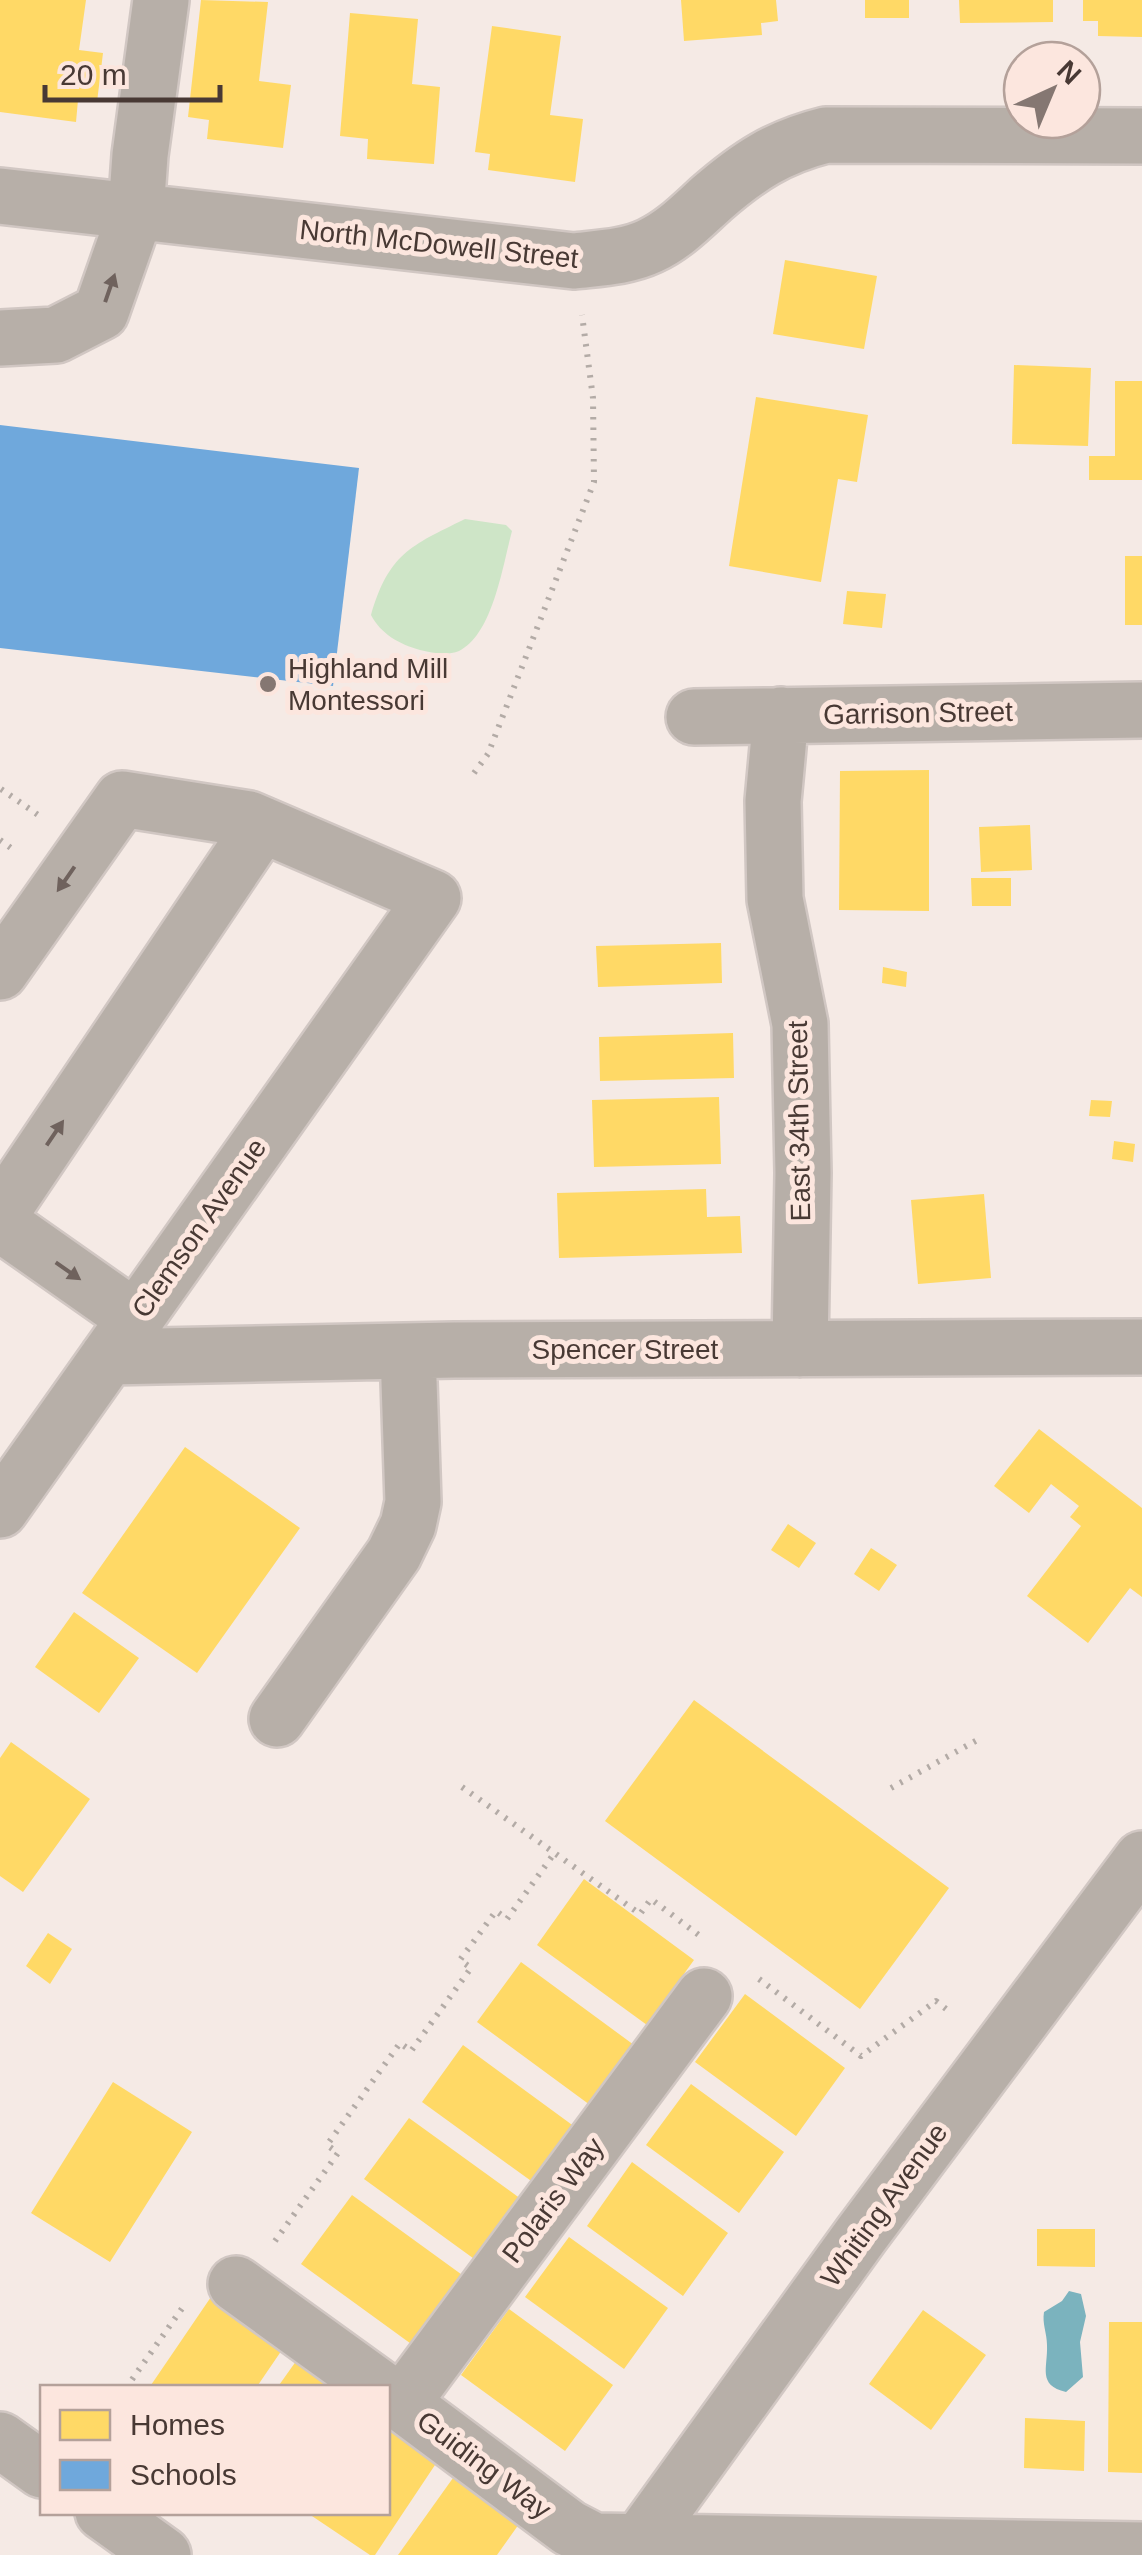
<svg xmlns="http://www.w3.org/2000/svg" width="1142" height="2555" font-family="Helvetica,sans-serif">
  <rect width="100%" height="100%" fill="#f5eae5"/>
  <path fill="#cee5c7" d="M465 519 506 525 512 531C503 564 493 635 459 651 447 656 432 653 420 650 399 644 381 634 371 615 389 554 410 546 465 519Z"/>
  <path fill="#7bb3be" d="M1069 2291 1081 2294 1086 2316 1080 2342 1083 2377 1066 2392C1037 2385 1048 2368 1047 2345 1047 2333 1042 2324 1044 2312L1062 2301Z"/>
  <path fill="#ffd966" d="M0 0H86L79 50 103 53 97 102 78 100 76 122 0 112Z
    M201 0 268 2 259 81 291 85 283 148 207 139 209 120 188 117Z
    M681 0H776L778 21 761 23 762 35 684 41Z
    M865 0H909V18H865Z
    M959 0H1053V22L960 23Z
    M1083 0H1142V37L1098 36V21H1083Z
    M350 13 418 19 412 84 440 87 434 164 367 159 368 139 340 136Z
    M492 26 561 36 550 115 583 119 575 182 488 170 490 154 475 152Z
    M785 260 877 276 864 349 773 334Z
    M1014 365 1091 368 1088 446 1012 444Z
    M1115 381H1142V480H1089V456H1115Z
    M756 397 868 415 857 482 838 479 821 582 729 566Z
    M1125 556H1142V625H1125Z
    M847 591 886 594 882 628 843 624Z
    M929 770V911L839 910 840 771Z
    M1030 825 1032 870 981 872 979 827Z
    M971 878H1011V906H972Z
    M721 943 722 983 598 987 596 946Z
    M883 967 907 972 906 987 882 983Z
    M733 1033 734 1078 600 1081 599 1037Z
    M719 1097 721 1164 594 1167 592 1100Z
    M1091 1100 1112 1101 1110 1117 1089 1116Z
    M1114 1141 1135 1144 1133 1162 1112 1159Z
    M706 1189 707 1217 740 1216 742 1253 559 1258 557 1193Z
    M984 1194 991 1278 918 1284 911 1200Z
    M1039 1429 1142 1508V1597L1130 1588 1088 1643 1027 1596 1081 1526 1070 1517 1079 1506 1051 1484 1029 1513 994 1486Z
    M185 1447 300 1528 197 1673 82 1593Z
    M788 1524 816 1543 799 1568 771 1550Z
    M871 1548 897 1565 879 1591 854 1574Z
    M74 1612 139 1658 99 1713 35 1667Z
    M694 1700 949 1888 860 2009 605 1821Z
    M11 1742 90 1799 23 1892 0 1876V1758Z
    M584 1879 694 1960 647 2025 537 1945Z
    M48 1933 72 1949 50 1984 26 1966Z
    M521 1962 634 2045 590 2105 477 2022Z
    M745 1994 845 2068 796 2136 695 2062Z
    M463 2045 575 2127 534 2183 422 2102Z
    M113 2082 192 2132 110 2262 31 2213Z
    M691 2084 784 2152 739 2213 646 2145Z
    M409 2118 521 2199 477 2261 364 2179Z
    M632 2162 728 2233 683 2296 587 2226Z
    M352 2195 465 2277 414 2346 301 2264Z
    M1037 2229H1095V2267L1037 2266Z
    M569 2237 668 2308 624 2369 525 2297Z
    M213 2294 286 2344 256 2388H149Z
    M509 2309 613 2385 565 2451 461 2375Z
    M923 2310 986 2355 931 2430 869 2384Z
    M1109 2322H1142V2473L1108 2472Z
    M299 2357 343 2388H277Z
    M1025 2418 1085 2421 1084 2471 1024 2468Z
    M388 2420 441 2456 375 2555H370L306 2512H388Z
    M458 2471 524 2517 497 2555H398Z"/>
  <path fill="#6fa8dc" d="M0 425 359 468 333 686 0 648Z"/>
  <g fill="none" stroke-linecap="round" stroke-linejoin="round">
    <g stroke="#d1c7c3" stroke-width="60">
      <path id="minor" d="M0 196 574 261C600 258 627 257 650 246 674 235 692 216 712 198 749 166 778 147 826 135L1142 136
        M0 338 56 335 101 312 136 212 140 155 161 0
        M781 715 773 801 775 899 800 1024 803 1173 800 1349
        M694 717 1142 710
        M0 972 122 799 249 819 433 898 0 1510
        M0 1214 262 825
        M0 1223 135 1318
        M108 1357 454 1350 1142 1347
        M277 1719 394 1554 408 1525 413 1502 408 1351
        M236 2284 380 2388
        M388 2393 569 2528 594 2541 1142 2550
        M402 2403 704 1996
        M0 2440 42 2470
        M103 2512 163 2555
        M630 2555 861 2235 1142 1859"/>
    </g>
    <path stroke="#b3aba6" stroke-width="6" stroke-dasharray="2.5 8" stroke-linecap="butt" d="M474 773 488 754 594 482 593 398 582 315
      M1 789 41 817
      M0 840 15 851
      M462 1787 640 1914 651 1899 704 1939
      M891 1788 979 1739
      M759 1979 861 2056 936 2001 950 2012
      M275 2241 338 2153 327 2145 400 2043 411 2051 471 1968 460 1960 496 1911 507 1919 553 1855
      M126 2388 183 2307"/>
    <use href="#minor" stroke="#b7afa8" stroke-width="55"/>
  </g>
  <defs><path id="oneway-solid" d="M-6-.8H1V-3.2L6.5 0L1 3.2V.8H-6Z" transform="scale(2.5)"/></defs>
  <g fill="#6f625d">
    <use href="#oneway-solid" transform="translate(110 288) rotate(-71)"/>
    <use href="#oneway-solid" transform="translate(66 879) rotate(125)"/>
    <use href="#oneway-solid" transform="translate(55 1133) rotate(-56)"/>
    <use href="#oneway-solid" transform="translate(68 1271) rotate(35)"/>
  </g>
  <circle fill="#857772" stroke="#fce6de" stroke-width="4" cx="268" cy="684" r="10"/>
  <g text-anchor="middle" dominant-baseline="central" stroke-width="10" stroke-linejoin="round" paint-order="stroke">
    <g font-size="28" fill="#483934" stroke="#fce6de">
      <text transform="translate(439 244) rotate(6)">North McDowell Street</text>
      <text transform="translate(918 713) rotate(-1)">Garrison Street</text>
      <text transform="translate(799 1121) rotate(-91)">East 34th Street</text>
      <text transform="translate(199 1228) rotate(-55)">Clemson Avenue</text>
      <text x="625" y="1349">Spencer Street</text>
      <text transform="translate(553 2200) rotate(-53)">Polaris Way</text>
      <text transform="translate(884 2205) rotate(-54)">Whiting Avenue</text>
      <text transform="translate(484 2465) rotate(37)">Guiding Way</text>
    </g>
    <g font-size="28" fill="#483934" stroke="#fce6de" text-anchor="start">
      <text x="288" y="668">Highland Mill<tspan x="288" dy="32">Montessori</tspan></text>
    </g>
  </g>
  <rect x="40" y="2385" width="350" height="130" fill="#fce6de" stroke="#b4a19a" stroke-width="2.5"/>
  <rect x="60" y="2410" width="50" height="30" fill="#ffd966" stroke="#b4a19a" stroke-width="2.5"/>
  <text x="130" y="2435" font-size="30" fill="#483934">Homes</text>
  <rect x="60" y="2460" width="50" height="30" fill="#6fa8dc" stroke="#b4a19a" stroke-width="2.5"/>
  <text x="130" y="2485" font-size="30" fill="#483934">Schools</text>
  <g transform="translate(1052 90) rotate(44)"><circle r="48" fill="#fce6de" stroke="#b4a19a" stroke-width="2.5"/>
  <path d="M0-8L18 38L0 25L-18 38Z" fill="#857772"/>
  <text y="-15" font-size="28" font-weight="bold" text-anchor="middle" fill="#483934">N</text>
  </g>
  <path d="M45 85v15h175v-15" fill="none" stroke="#483934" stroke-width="5"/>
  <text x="60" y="85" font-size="30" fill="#483934" stroke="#fce6de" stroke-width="8" paint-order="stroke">20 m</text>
</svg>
